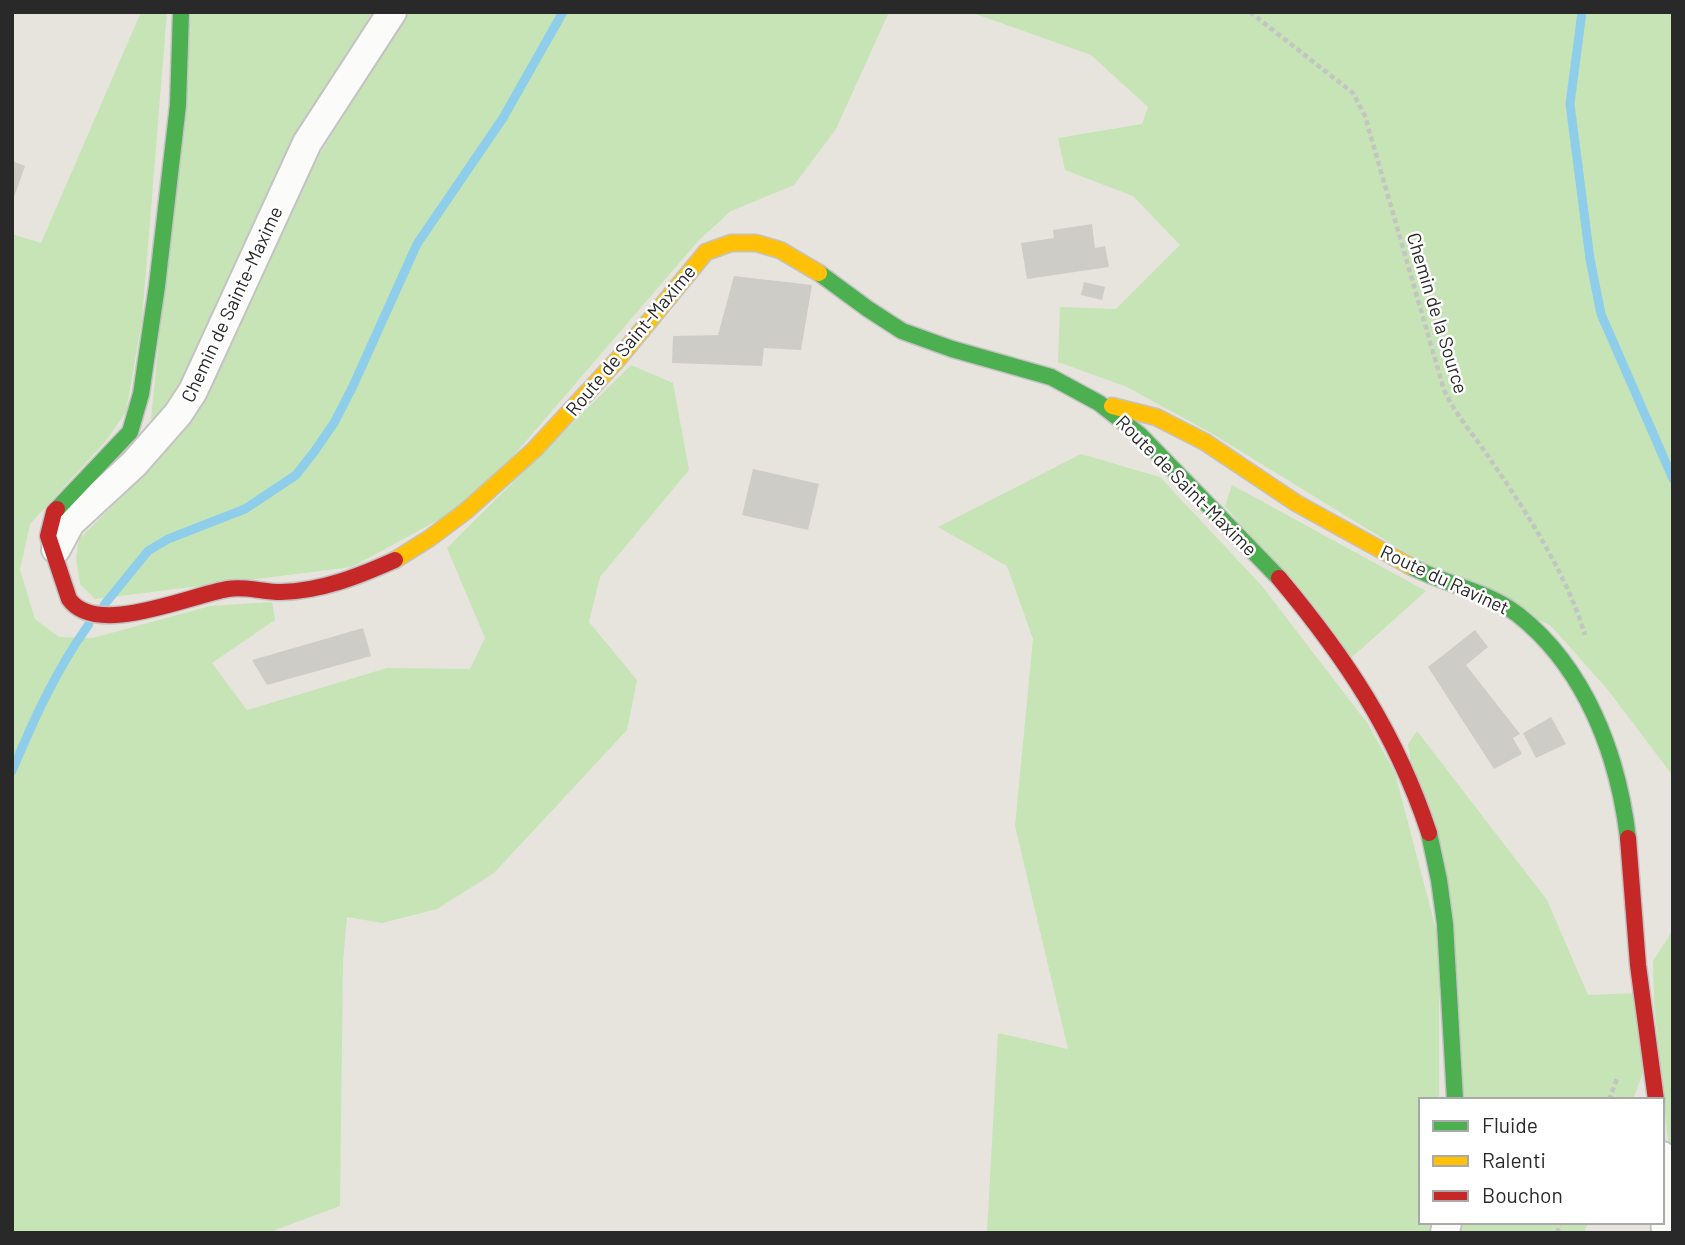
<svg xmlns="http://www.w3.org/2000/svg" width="1685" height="1245" font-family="Barlow,sans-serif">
  <rect width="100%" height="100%" fill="#e7e4de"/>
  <path fill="#c6e4b5" d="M141 12H167L142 320 126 412 105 442 30 524 20 570 35 619 59 637 93 638 210 606 272 602 275 620 212 663 247 710 387 668 470 669 485 638 447 548 631 365 673 383 689 470 600 577 589 622 637 680 627 730 494 873 437 909 382 923 347 917 343 961 340 1206 267 1233H12V234L41 243Z
    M191 12H377L250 246 174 396 150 430Z
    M408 12H889L836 129 794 185 731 211 699 240 514 455 453 512 352 567 95 599 80 584 76 558 79 539 143 476 215 380 306 176Z
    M970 12H1673V776L1608 690 1551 626 1426 565 1211 433 1127 387 1058 362 1060 307 1116 309 1180 245 1133 196 1065 170 1058 138 1142 124 1148 107 1091 55Z
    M1081 454 1160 477 1262 586 1368 724 1395 773 1439 941V1100H1421V1222H1431L1430 1233H987L998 1033 1068 1049 1015 826 1033 639 1007 566 938 527Z
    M1232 485 1426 591 1351 658 1225 506Z
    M1417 731 1547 900 1588 995 1638 993 1643 1072 1633 1100H1465L1408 744Z
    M1673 930V1191L1654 1003 1653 961Z
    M1459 1222H1588L1584 1233H1458Z"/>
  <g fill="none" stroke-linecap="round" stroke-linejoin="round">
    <path stroke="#8fceeb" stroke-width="9" d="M1582 12 1570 104 1590 259 1601 314 1673 479
      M104 605 148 551 168 539 245 509 296 475 314 452 334 423 353 386 417 244 503 118 563 12
      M12 771C34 719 56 670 89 624"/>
  </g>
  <path fill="#ceccc7" d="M12 161 25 166 13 200H12Z
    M1092 224 1095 248 1105 246 1109 267 1027 279 1021 243 1054 238 1053 230Z
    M734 276 812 285 801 350 764 348 762 366 672 363 673 336 718 335Z
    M1084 282 1105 287 1102 300 1081 295Z
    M753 469 819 484 808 530 742 515Z
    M363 628 371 656 267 685 252 660Z
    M1475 630 1488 647 1466 665 1520 734 1513 738 1522 754 1494 769 1428 667Z
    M1551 717 1566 744 1536 758 1523 733Z"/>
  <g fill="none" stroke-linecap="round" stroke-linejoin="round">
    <g stroke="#c4c3c4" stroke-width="32">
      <path id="street" d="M56 549 70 523 134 464 178 414 193 391 307 143 392 12
        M1662 1156 1666 1233
        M1445 1233 1447 1222"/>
    </g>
    <g stroke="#c4c3c4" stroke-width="19">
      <path id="fast" d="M819 273 868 309 902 331 952 349 1051 377 1099 403 1140 435 1279 578
        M57 509 130 432 141 394 157 286 178 105 181 12
        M1410 566C1443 584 1486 590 1517 614 1585 667 1618 754 1628 838
        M1429 833 1439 880 1445 924 1455 1100"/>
    </g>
    <g stroke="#c4c3c4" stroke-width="19">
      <path id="slow" d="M1112 406 1156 417 1205 442 1296 503 1410 566
        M395 560 430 538 466 511 534 450 619 358 706 252 731 243H756L780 250 819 273"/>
    </g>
    <g stroke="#c4c3c4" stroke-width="19">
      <path id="jam" d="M57 509 54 512 48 536 69 599C96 638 190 595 228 589 246 586 263 592 281 592 322 591 359 576 395 560
        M1279 578C1346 658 1396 733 1429 833
        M1628 838 1638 965 1656 1100"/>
    </g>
    <path stroke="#c4c4c3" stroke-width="4.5" stroke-dasharray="5 3.5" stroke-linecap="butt" d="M1250 12 1353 93 1365 116 1444 390C1455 414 1473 434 1488 456 1525 510 1566 572 1585 635
      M1609 1100 1618 1076
      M1557 1233 1561 1222"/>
    <use href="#street" stroke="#fbfbfa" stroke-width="28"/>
    <use href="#fast" stroke="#4caf50" stroke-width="16"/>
    <use href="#slow" stroke="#ffc107" stroke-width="16"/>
    <use href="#jam" stroke="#c62828" stroke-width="16"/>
  </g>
  <g text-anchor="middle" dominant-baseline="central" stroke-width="5" stroke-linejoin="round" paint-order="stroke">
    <g font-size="19" fill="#292929" stroke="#fff">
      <text transform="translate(231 304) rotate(-65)">Chemin de Sainte-Maxime</text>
      <text transform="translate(1438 313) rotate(73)">Chemin de la Source</text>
      <text transform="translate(630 340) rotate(-50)">Route de Saint-Maxime</text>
      <text transform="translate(1187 485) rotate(45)">Route de Saint-Maxime</text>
      <text transform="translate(1445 579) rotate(25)">Route du Ravinet</text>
    </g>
  </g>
  <rect width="1685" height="1245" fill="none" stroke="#292929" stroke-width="28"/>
  <rect x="1419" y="1098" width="245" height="126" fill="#ffffff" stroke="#a9a9a9" stroke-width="2"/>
  <rect x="1433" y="1121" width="35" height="10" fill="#4caf50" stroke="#a9a9a9" stroke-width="2"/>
  <text x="1482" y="1133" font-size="21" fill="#292929">Fluide</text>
  <rect x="1433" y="1156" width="35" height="10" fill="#ffc107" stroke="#a9a9a9" stroke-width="2"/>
  <text x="1482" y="1168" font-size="21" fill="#292929">Ralenti</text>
  <rect x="1433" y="1191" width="35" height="10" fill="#c62828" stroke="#a9a9a9" stroke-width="2"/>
  <text x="1482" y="1203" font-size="21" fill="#292929">Bouchon</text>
</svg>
